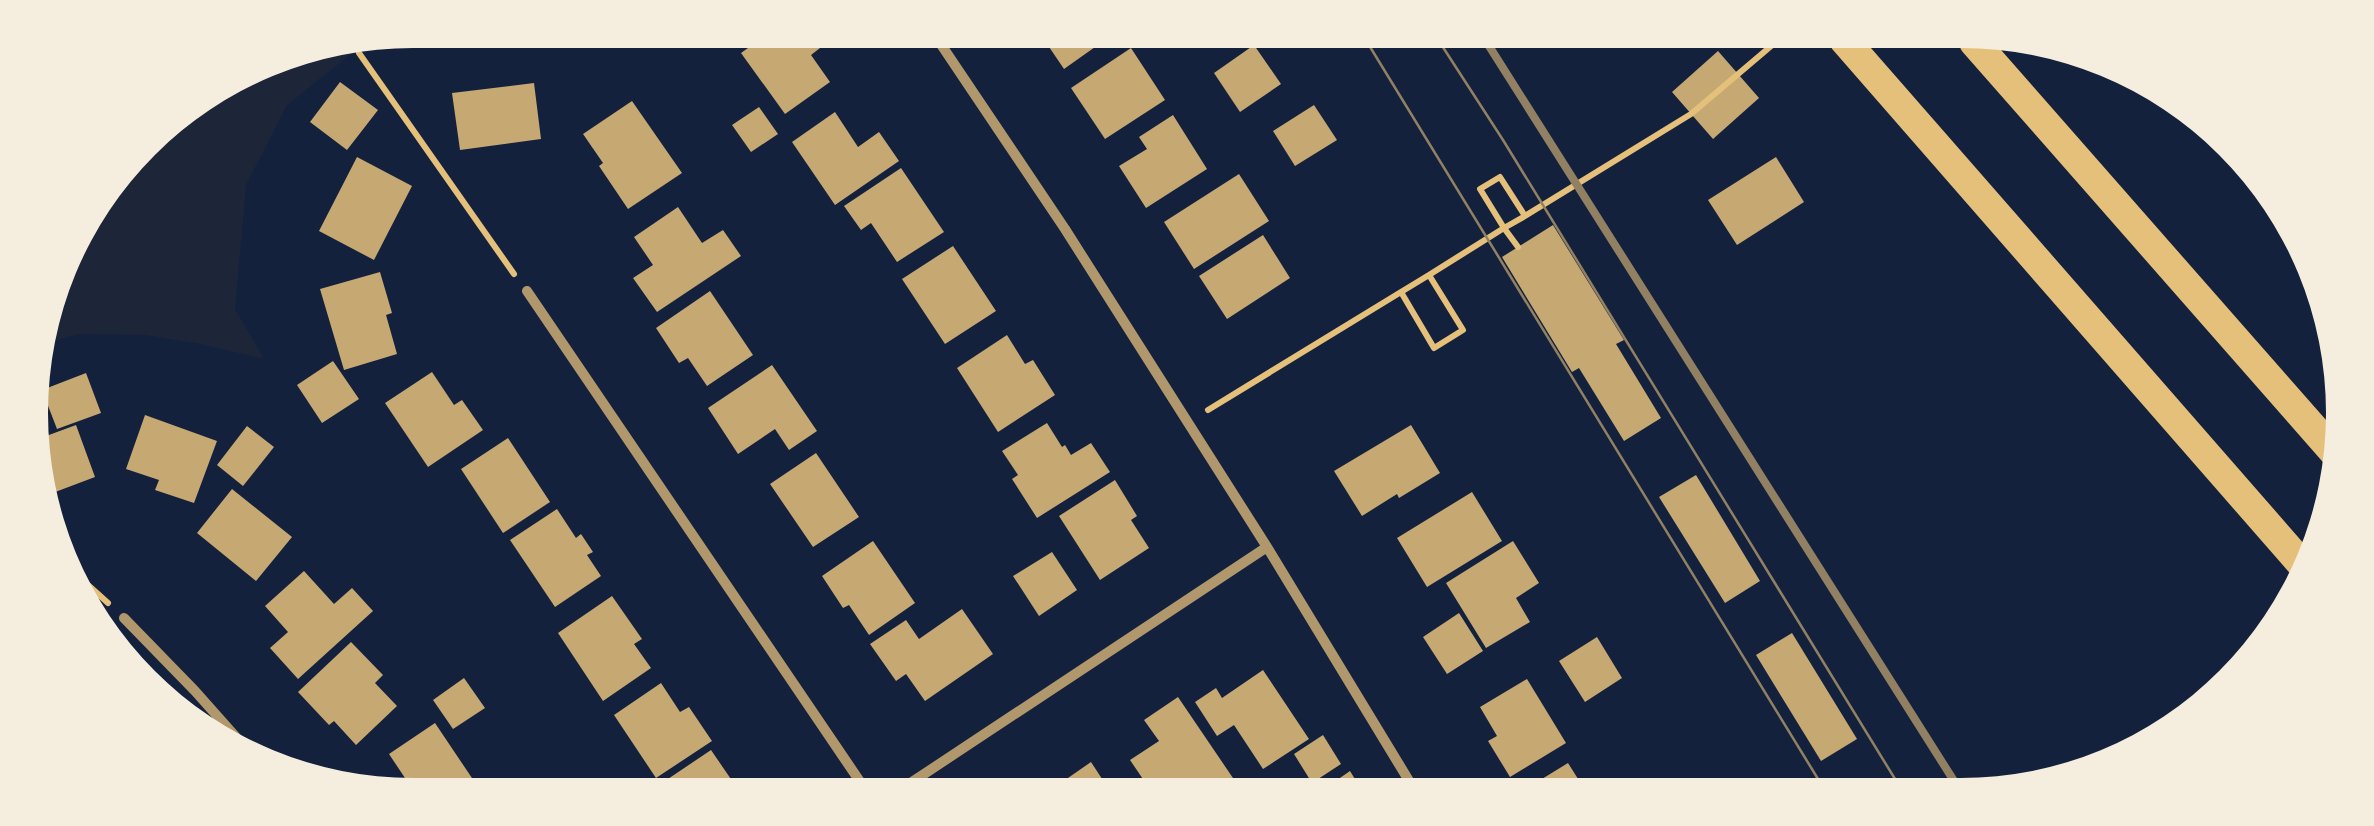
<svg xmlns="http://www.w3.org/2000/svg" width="2374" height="826" font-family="Lato,sans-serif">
  <rect width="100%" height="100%" fill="#14213d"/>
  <path fill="#1d2539" d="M371 38 287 105 246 185 235 309 264 359 201 344 146 335 79 334 39 345 70 243 160 125 267 59Z"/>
  <path fill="#c6a872" d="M769 33H809L820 48 811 55 830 82 785 114 741 53Z
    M1047 35H1112L1064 69 1043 38Z
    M1254 45 1281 84 1240 112 1214 73Z
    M1131 48 1165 100 1105 139 1071 88Z
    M1718 51 1759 98 1713 139 1672 92Z
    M340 82 378 110 347 150 310 122Z
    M534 83 541 139 460 150 452 93Z
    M632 101 682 173 628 209 599 166 603 163 583 134Z
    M1314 105 1337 140 1295 166 1273 131Z
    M759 107 778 134 751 152 732 125Z
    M835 112 858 147 879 132 899 161 835 205 792 142Z
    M1173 115 1207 169 1146 208 1119 166 1147 149 1139 137Z
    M357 157 412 186 374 260 319 231Z
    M1776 157 1804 202 1737 245 1708 200Z
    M901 168 944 232 897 262 871 223 861 230 844 206Z
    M1239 174 1269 221 1194 269 1164 222Z
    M678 207 702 243 723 230 741 256 657 312 633 278 653 265 634 237Z
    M1553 225 1624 340 1616 344 1661 418 1624 441 1579 368 1572 372 1502 257Z
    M1263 235 1290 278 1227 319 1199 276Z
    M953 246 996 311 945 344 902 279Z
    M380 272 392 313 386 315 397 354 344 370 320 289Z
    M710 291 753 355 707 386 688 358 679 363 656 328Z
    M1007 335 1025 364 1033 360 1055 395 998 432 957 368Z
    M333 361 359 399 322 423 297 385Z
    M772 365 817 431 789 450 775 429 738 454 708 408Z
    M432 372 454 405 462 400 483 430 428 467 385 403Z
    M86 373 101 413 57 429 42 390Z
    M145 415 217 441 194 503 155 490 159 480 126 469Z
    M1047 423 1062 447 1065 445 1071 455 1091 443 1110 472 1037 518 1012 479 1018 475 1002 451Z
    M76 425 95 477 42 497 38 439Z
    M1411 425 1440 473 1399 498 1397 494 1362 516 1334 471Z
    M247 426 274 447 243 486 217 465Z
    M508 438 550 502 503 533 461 469Z
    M816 453 859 517 813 547 770 484Z
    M1696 475 1760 581 1725 603 1659 497Z
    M1115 480 1137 516 1131 520 1149 548 1100 580 1059 516Z
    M232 489 292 537 256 581 197 533Z
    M1472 492 1502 541 1427 587 1397 538Z
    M557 509 576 538 581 534 593 552 587 555 601 576 555 607 510 540Z
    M873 541 915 603 869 635 849 605 843 608 822 576Z
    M1513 541 1539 583 1516 598 1530 622 1486 648 1446 583Z
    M1052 552 1077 590 1039 616 1013 576Z
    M304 571 334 604 352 588 373 611 298 679 270 648 288 632 265 606Z
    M612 596 642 639 634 644 651 668 603 701 558 633Z
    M962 609 993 654 925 701 906 674 896 681 870 644 906 620 919 639Z
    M1459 613 1483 651 1447 674 1423 637Z
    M1792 633 1857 739 1821 761 1756 655Z
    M1597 637 1622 678 1585 702 1559 661Z
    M351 642 383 675 375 683 397 706 356 745 334 721 329 725 298 692Z
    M1263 670 1309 739 1263 769 1234 725 1217 736 1195 702 1216 688 1222 698Z
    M464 678 485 708 453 729 433 700Z
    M1527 679 1566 743 1510 777 1488 741 1497 736 1480 707Z
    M661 683 680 712 689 707 712 741 656 778 614 715Z
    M1178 697 1235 781 1225 788H1202L1195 778 1181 788H1149L1130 760 1159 741 1144 720Z
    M435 723 437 726 476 784H409L389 754Z
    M1323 735 1341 764 1312 783 1294 754Z
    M711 750 735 785H659Z
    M1091 762 1108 788 1055 787Z
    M1568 763 1585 790H1524Z
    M1350 771 1361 789H1324Z"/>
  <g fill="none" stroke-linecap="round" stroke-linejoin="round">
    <path stroke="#e5c07b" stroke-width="6" d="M359 53 514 274
      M1518 247 1504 228 1525 216
      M1401 292 1429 275
      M1208 410 1401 292 1434 348 1463 330 1429 275 1504 228 1480 189 1500 177 1525 216 1691 114 1777 41
      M68 567 108 603"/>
    <path stroke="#b1986c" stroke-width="10" d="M934 34 1065 229 1267 547 1414 789
      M527 291 863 786
      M124 618 195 691 251 754
      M906 786 1267 547"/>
    <path stroke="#e5c07b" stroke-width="30" d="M1845 41 2307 570
      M1974 42 2335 453"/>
    <path stroke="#918062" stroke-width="2.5" d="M1364 37 1826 792
      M1437 38 1503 140 1903 792"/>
    <path stroke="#918062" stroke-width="8" d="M1484 38 1961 792"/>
  </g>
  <path d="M0 0H2374V826H0ZM413 48H1961A365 365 0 0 1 2326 413V413A365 365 0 0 1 1961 778H413A365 365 0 0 1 48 413V413A365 365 0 0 1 413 48Z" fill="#f5edde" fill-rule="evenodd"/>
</svg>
